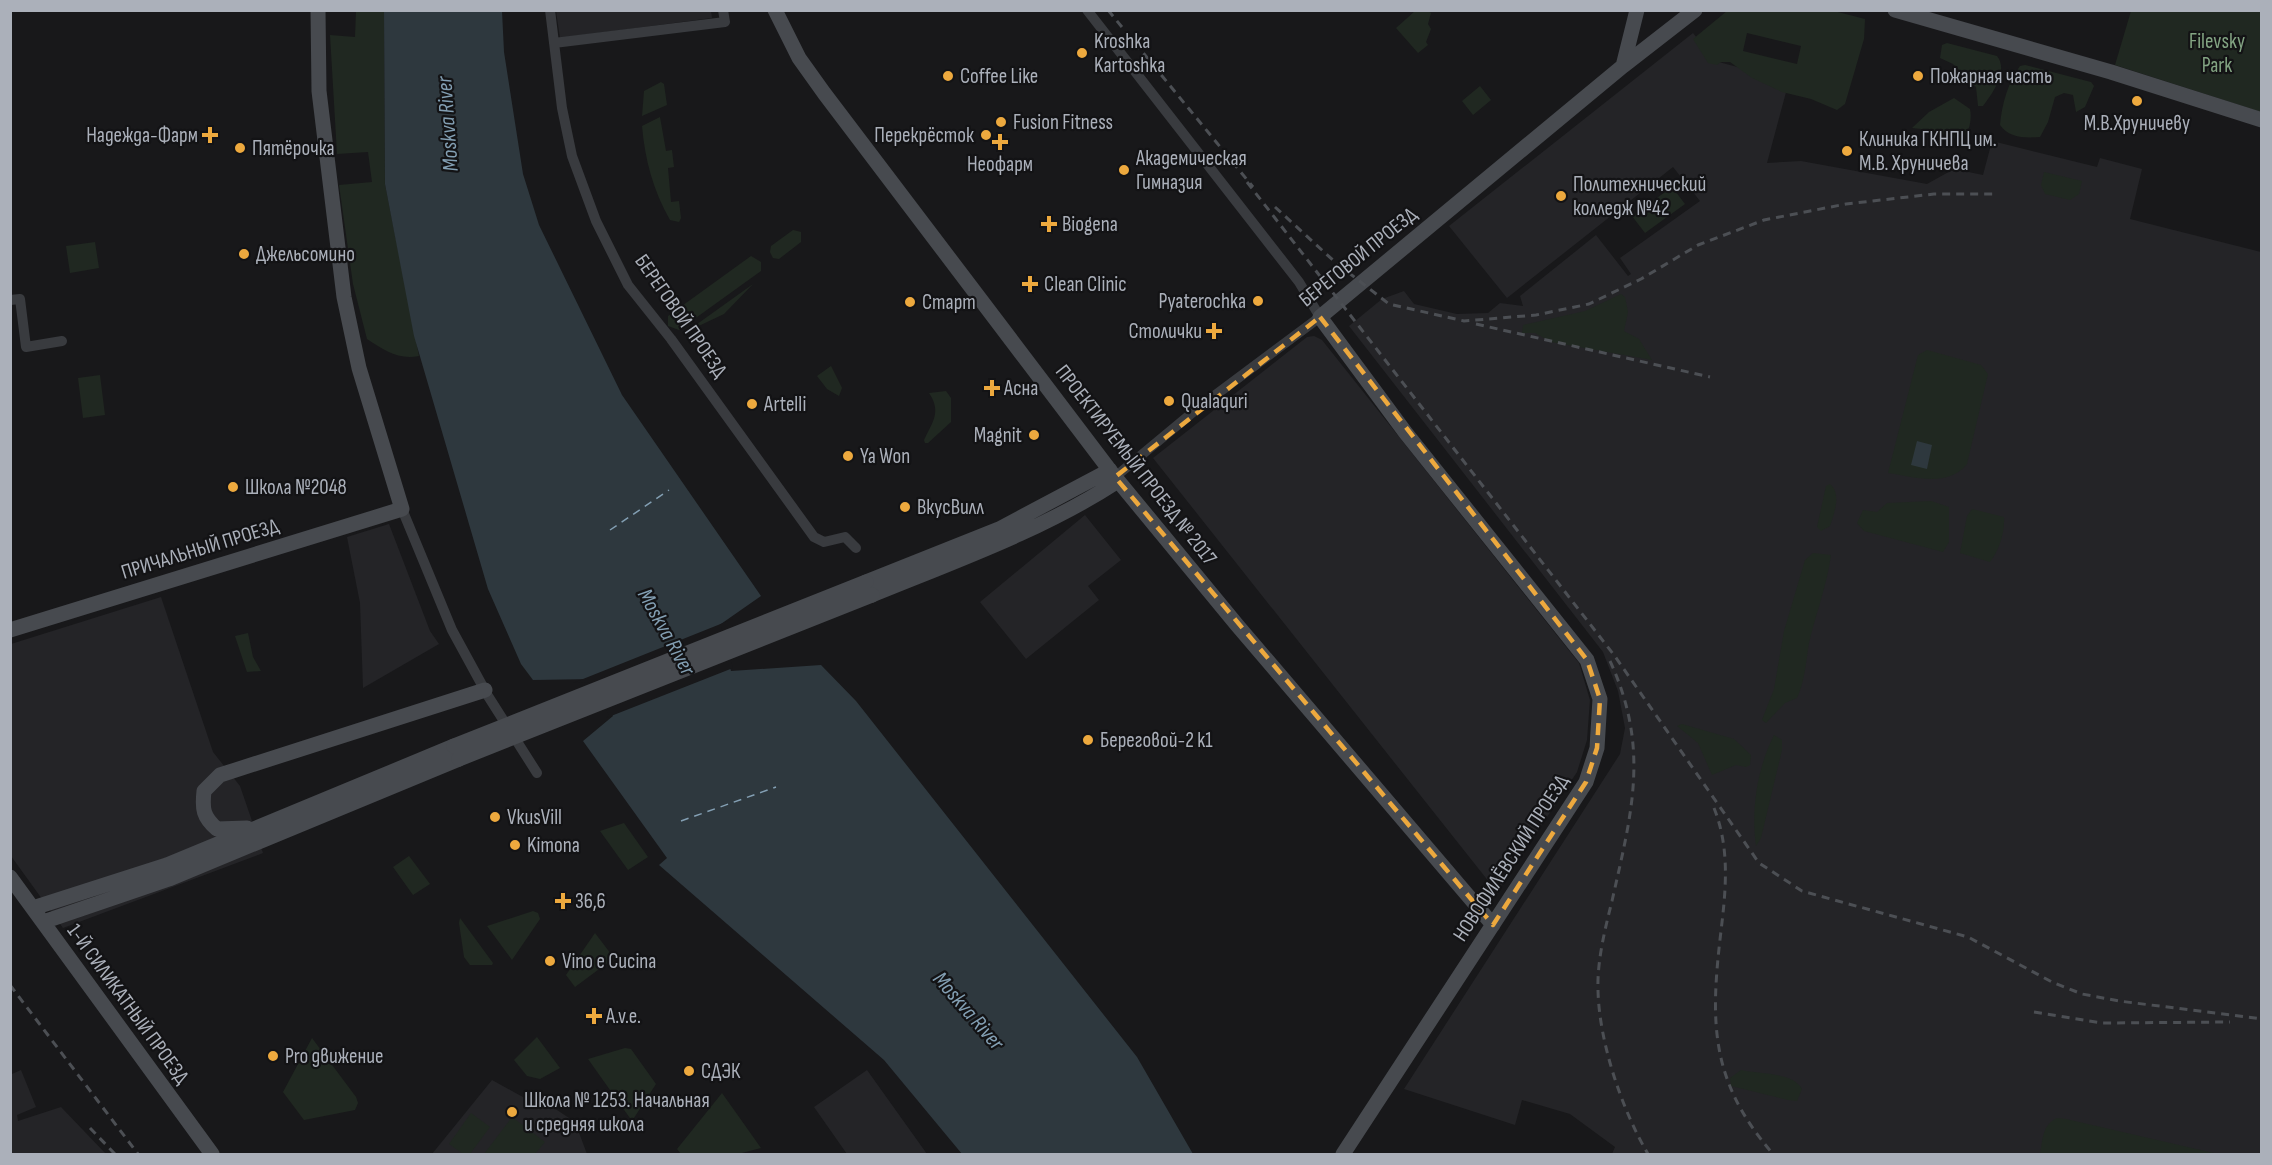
<svg xmlns="http://www.w3.org/2000/svg" width="2272" height="1165" font-family="'Sofia Sans Condensed',sans-serif">
  <rect width="100%" height="100%" fill="#18181a"/>
  <path fill="#242427" d="M556 11H711L712 18 560 38Z
    M1693 33 1715 61 1789 81 1767 163 1801 161 1927 184 1954 169 1983 175 1992 141 2097 167 2100 158 2142 169 2130 219 2261 252V1154H1612L1615 1147 1570 1114 1522 1100 1515 1125 1404 1089 1620 754 1625 728 1618 691 1603 652 1349 326 1382 299 1404 291 1414 304 1457 314 1488 313 1500 303 1523 306 1520 296 1596 235 1628 276 1631 274 1620 258 1700 201 1673 167 1507 298 1449 226Z
    M1314 336 1322 340 1579 663 1590 700 1587 740 1577 772 1497 892 1153 458 1307 337Z
    M1085 515 1121 560 1088 586 1099 600 1026 659 980 602Z
    M389 524 430 631 439 644 363 688 360 603 347 537Z
    M161 597 213 752 240 786 263 853 63 928 11 856V644Z
    M21 1070 36 1107 17 1115 18 1121 61 1107 106 1154H11V1072L12 1074Z
    M867 1070 927 1154H847L814 1107Z
    M492 1080 530 1101 545 1102 575 1122 587 1154H432Z"/>
  <path fill="#202821" fill-rule="evenodd" d="M356 11H384L385 184 419 356C398 360 384 350 367 339L353 284 339 185 372 182 368 152 337 154 330 35 355 37Z
    M1415 11H1428L1431 13 1428 24 1431 29 1426 42 1428 45 1418 53 1396 28Z
    M1727 11H1834L1865 19 1864 39 1845 104 1837 110 1811 99 1782 92 1752 78 1730 62H1721L1717 65 1708 63 1693 39ZM1747 33 1801 46 1797 64 1743 51Z
    M2131 11H2261V112L2115 65Z
    M1947 43 1997 56C2009 71 1992 94 1983 106H1978L1976 87 1953 64 1940 58 1942 45Z
    M2025 65 2091 82 2094 86 2085 107 2076 112 2073 95 2064 93 2055 97 2048 122 2040 137C2025 138 2009 138 2000 125 2002 103 2008 83 2020 66Z
    M661 82 664 84 667 105 642 116 644 91Z
    M1480 86 1491 100 1473 115 1462 101Z
    M1954 98 1970 109C1972 119 1970 134 1960 140L1931 130 1912 128 1929 112Z
    M660 117 666 151 672 150 674 167 668 168 671 202 679 201 681 218 679 222 670 220C653 190 645 160 642 126Z
    M2044 172 2082 181 2079 194 2070 200 2045 194 2041 185Z
    M1672 187 1685 204 1645 233 1632 216Z
    M793 230 801 232V242L779 259 773 258 770 252 771 246Z
    M95 242 99 268 70 273 66 246Z
    M751 256 761 262V271L679 330 668 326V316Z
    M753 284 724 314 686 332Z
    M1621 294 1625 297 1628 312 1624 331 1639 339 1652 360 1551 342 1535 333H1522L1523 325 1585 311Z
    M1927 350 1981 365 1988 374 1967 464C1948 488 1914 477 1888 473L1918 355Z
    M831 366 842 388 839 396 827 389 817 376Z
    M100 375 105 415 83 418 78 378Z
    M946 391 951 398V422L928 443H925L924 440C932 423 942 412 929 393Z
    M1830 484C1842 494 1834 514 1830 526L1821 531 1817 527 1826 486Z
    M1931 501 1949 507V542L1943 552 1864 531 1857 523 1863 510 1877 512 1887 503Z
    M1972 509 2004 517C2005 532 1999 551 1990 562L1960 553 1967 516Z
    M1813 553 1831 555C1827 585 1816 613 1809 643 1806 661 1805 681 1797 698L1785 703 1766 723 1762 720 1774 689 1784 631 1805 560Z
    M248 633 253 657 261 671 247 672 235 636Z
    M1682 724 1734 739 1751 755 1750 765 1746 767 1736 765 1712 775 1698 743 1677 726Z
    M1774 735 1782 740V750L1761 838 1756 846C1751 809 1757 769 1774 735Z
    M624 823 648 857 628 870 600 831Z
    M409 856 430 884 413 895 393 867Z
    M533 911 538 913 540 919 512 960 487 926Z
    M460 918 493 963 492 965H470L464 957 459 923Z
    M595 933 614 958 575 987 566 975Z
    M537 1037 560 1068 540 1079 527 1076 514 1060Z
    M312 1038 356 1097 358 1103 355 1110 304 1120 283 1092Z
    M625 1048 631 1049 656 1084 632 1121 588 1059Z
    M1741 1070C1758 1074 1793 1072 1802 1089L1797 1101 1788 1100 1731 1086 1730 1078Z
    M722 1093 761 1148 738 1154H681L677 1149Z
    M471 1113 490 1127 470 1154H463L449 1144Z
    M512 1117 545 1142 535 1154H484Z
    M2057 1118 2066 1119 2218 1154H2040C2043 1139 2042 1125 2057 1118Z"/>
  <path fill="#2e383e" d="M384 11H502L504 52 523 174 539 225 622 395 761 596 718 626 731 671 821 665 856 701 1137 1057 1193 1154H962L884 1060 659 865 667 858 583 741 613 716 593 679 533 680 521 664 488 589 414 336 385 184Z
    M1917 441 1932 445 1927 469 1911 465Z"/>
  <path fill="#18181a" d="M733 619 721 627 733 668 606 718 609 715 591 682 573 683Z"/>
  <g fill="none" stroke-linecap="round" stroke-linejoin="round">
    <path stroke="#839fb3" stroke-width="1.5" stroke-dasharray="8 6" stroke-linecap="butt" d="M610 530 669 490
      M681 821 776 787"/>
    <path stroke="#393b3f" stroke-width="10" d="M550 10 562 108 572 156 596 221 628 285 671 339 814 537 824 542 845 537 856 548
      M1087 10 1299 282 1320 317 1198 408 1115 477
      M554 43 725 22 723 10
      M10 300 20 299 26 347 62 341
      M402 509 452 630 488 696 537 773"/>
    <path stroke="#474a4f" stroke-width="15" d="M775 10 799 58 824 93 1115 477 1237 625 1493 925
      M1895 10 2111 72 2262 120
      M1623 66 1637 10
      M866 582 999 529 1110 470
      M872 595C955 561 1043 530 1118 481
      M10 630 402 509 359 368 344 297 319 91 318 10
      M247 828 217 829C203 817 202 809 204 791L220 775 485 690
      M10 877 212 1154
      M33 908 167 865 454 746
      M43 922 169 879 459 759
      M1343 1154 1586 782 1597 748 1600 699 1587 660 1405 432 1320 317 1623 66 1695 10"/>
    <path stroke="#4c4f54" stroke-width="3" stroke-dasharray="8 6" stroke-linecap="butt" d="M1108 10 1253 187
      M1247 182 1614 655 1759 863 1802 891 1968 937 2052 982 2082 994 2119 1001 2262 1019
      M1275 207 1335 262 1389 304 1464 321 1536 315 1589 304 1641 279 1698 245 1764 220 1846 204 1934 194H1993
      M1476 324 1710 377
      M1610 661C1650 748 1632 812 1612 901 1605 929 1597 961 1598 990 1599 1042 1622 1110 1648 1154
      M1714 808C1730 848 1726 889 1721 931 1710 1023 1710 1081 1773 1154
      M10 985 138 1154
      M2034 1012 2102 1023 2230 1022
      M2261 1032H2262
      M90 1128 115 1154"/>
    <path stroke="#474a4f" stroke-width="15" d="M454 746 866 582
      M459 759 872 595"/>
  </g>
  <path fill="none" stroke="#eda93e" stroke-width="4.5" stroke-dasharray="12 8" stroke-linejoin="round" d="M1320 317 1587 660 1600 699 1597 748 1586 782 1493 925 1115 477Z"/>
  <g fill="#eda93e" stroke="#131315" stroke-width="2">
    <circle cx="1082" cy="53" r="6"/>
    <circle cx="948" cy="76" r="6"/>
    <circle cx="1918" cy="76" r="6"/>
    <circle cx="2137" cy="101" r="6"/>
    <circle cx="1001" cy="122" r="6"/>
    <path d="M207 126h6v6h6v6h-6v6h-6v-6h-6v-6h6z"/>
    <circle cx="986" cy="135" r="6"/>
    <path d="M997 133h6v6h6v6h-6v6h-6v-6h-6v-6h6z"/>
    <circle cx="240" cy="148" r="6"/>
    <circle cx="1847" cy="151" r="6"/>
    <circle cx="1124" cy="170" r="6"/>
    <circle cx="1561" cy="196" r="6"/>
    <path d="M1046 215h6v6h6v6h-6v6h-6v-6h-6v-6h6z"/>
    <circle cx="244" cy="254" r="6"/>
    <path d="M1027 275h6v6h6v6h-6v6h-6v-6h-6v-6h6z"/>
    <circle cx="1258" cy="301" r="6"/>
    <circle cx="910" cy="302" r="6"/>
    <path d="M1211 322h6v6h6v6h-6v6h-6v-6h-6v-6h6z"/>
    <path d="M989 379h6v6h6v6h-6v6h-6v-6h-6v-6h6z"/>
    <circle cx="1169" cy="401" r="6"/>
    <circle cx="752" cy="404" r="6"/>
    <circle cx="1034" cy="435" r="6"/>
    <circle cx="848" cy="456" r="6"/>
    <circle cx="233" cy="487" r="6"/>
    <circle cx="905" cy="507" r="6"/>
    <circle cx="1088" cy="740" r="6"/>
    <circle cx="495" cy="817" r="6"/>
    <circle cx="515" cy="845" r="6"/>
    <path d="M560 892h6v6h6v6h-6v6h-6v-6h-6v-6h6z"/>
    <circle cx="550" cy="961" r="6"/>
    <path d="M591 1007h6v6h6v6h-6v6h-6v-6h-6v-6h6z"/>
    <circle cx="273" cy="1056" r="6"/>
    <circle cx="689" cy="1071" r="6"/>
    <circle cx="512" cy="1112" r="6"/>
  </g>
  <g text-anchor="middle" dominant-baseline="central" stroke-width="4.5" stroke-linejoin="round" paint-order="stroke">
    <g font-size="21" fill="#abb0ba" stroke="#131315" text-anchor="start">
      <text x="1094" y="41">Kroshka<tspan x="1094" dy="24">Kartoshka</tspan></text>
      <text x="960" y="76">Coffee Like</text>
      <text x="1930" y="76">Пожарная часть</text>
      <text x="1013" y="122">Fusion Fitness</text>
      <text x="2137" y="123" text-anchor="middle">М.В.Хруничеву</text>
      <text x="198" y="135" text-anchor="end">Надежда-Фарм</text>
      <text x="974" y="135" text-anchor="end">Перекрёсток</text>
      <text x="1859" y="139">Клиника ГКНПЦ им.<tspan x="1859" dy="24">М.В. Хруничева</tspan></text>
      <text x="252" y="148">Пятёрочка</text>
      <text x="1136" y="158">Академическая<tspan x="1136" dy="24">Гимназия</tspan></text>
      <text x="1000" y="164" text-anchor="middle">Неофарм</text>
      <text x="1573" y="184">Политехнический<tspan x="1573" dy="24">колледж №42</tspan></text>
      <text x="1062" y="224">Biogena</text>
      <text x="256" y="254">Джельсомино</text>
      <text x="1044" y="284">Clean Clinic</text>
      <text x="1246" y="301" text-anchor="end">Pyaterochka</text>
      <text x="922" y="302">Старт</text>
      <text x="1202" y="331" text-anchor="end">Столички</text>
      <text x="1004" y="388">Асна</text>
      <text x="1181" y="401">Qualaquri</text>
      <text x="764" y="404">Artelli</text>
      <text x="1022" y="435" text-anchor="end">Magnit</text>
      <text x="860" y="456">Ya Won</text>
      <text x="245" y="487">Школа №2048</text>
      <text x="917" y="507">ВкусВилл</text>
      <text x="1100" y="740">Береговой-2 k1</text>
      <text x="507" y="817">VkusVill</text>
      <text x="527" y="845">Kimona</text>
      <text x="575" y="901">36,6</text>
      <text x="562" y="961">Vino e Cucina</text>
      <text x="606" y="1016">A.v.e.</text>
      <text x="285" y="1056">Pro движение</text>
      <text x="701" y="1071">СДЭК</text>
      <text x="524" y="1100">Школа № 1253. Начальная<tspan x="524" dy="24">и средняя школа</tspan></text>
    </g>
    <g font-size="21" fill="#83a483" stroke="#131315">
      <text x="2217" y="41">Filevsky<tspan x="2217" dy="24">Park</tspan></text>
    </g>
    <g font-size="21" fill="#abb0ba" stroke="#131315">
      <text transform="translate(1358 257) rotate(-39)">БЕРЕГОВОЙ ПРОЕЗД</text>
      <text transform="translate(681 316) rotate(55)">БЕРЕГОВОЙ ПРОЕЗД</text>
      <text transform="translate(1136 465) rotate(52)">ПРОЕКТИРУЕМЫЙ ПРОЕЗД № 2017</text>
      <text transform="translate(200 549) rotate(-17)">ПРИЧАЛЬНЫЙ ПРОЕЗД</text>
      <text transform="translate(1511 858) rotate(-57)">НОВОФИЛЁВСКИЙ ПРОЕЗД</text>
      <text transform="translate(128 1004) rotate(54)">1-Й СИЛИКАТНЫЙ ПРОЕЗД</text>
    </g>
    <g font-size="22" font-style="italic" fill="#839fb3" stroke="#131315">
      <text transform="translate(448 124) rotate(-94)">Moskva River</text>
      <text transform="translate(666 632) rotate(61)">Moskva River</text>
      <text transform="translate(968 1011) rotate(49)">Moskva River</text>
    </g>
  </g>
  <rect width="2272" height="1165" fill="none" stroke="#abb0ba" stroke-width="24"/>
</svg>
